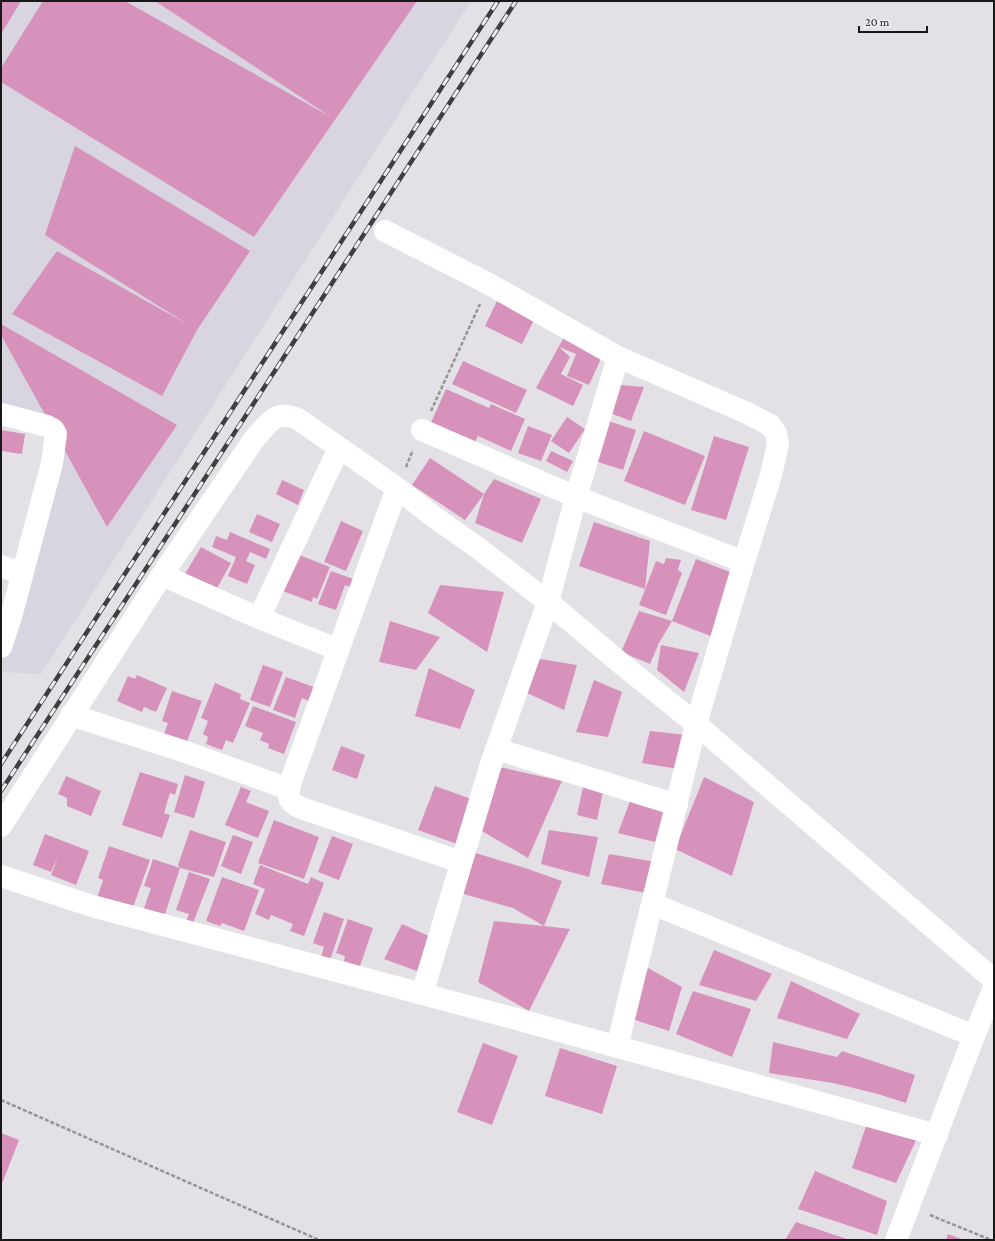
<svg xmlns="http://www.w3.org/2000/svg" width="995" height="1241" font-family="'Crimson Pro',serif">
  <rect width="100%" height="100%" fill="#e3e1e6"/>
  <path fill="#d8d4e0" d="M1 1H471L41 674 1 672V643L53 430 1 420Z"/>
  <path fill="#d692bb" d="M1 1H21L1 34Z
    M43 1H125L331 117 155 1H417L254 237 1 82V68Z
    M75 146 250 251 197 330 162 396 12 314 57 251 189 325 45 235Z
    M497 301 534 320 522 344 485 326Z
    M1 324 177 425 107 527 1 335Z
    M564 337 603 354 589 385 567 376 576 354 559 347 570 357 561 374 583 385 573 406 536 388Z
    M463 361 527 390 516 413 452 384Z
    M621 385 644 387 631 421 610 413Z
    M446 389 489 408 491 404 525 419 511 451 478 436 473 446 429 427Z
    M567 417 585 429 569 453 551 441Z
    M605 420 636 430 623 470 592 460Z
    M528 426 552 435 541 461 518 453Z
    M1 430 25 434 22 454 1 451Z
    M644 431 705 456 685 505 624 481Z
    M714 436 749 447 726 520 691 510Z
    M551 451 573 461 567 472 546 461Z
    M430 458 484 494 465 520 412 485Z
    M494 479 541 499 522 543 475 523 484 494Z
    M282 480 304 490 298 505 276 494Z
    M257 514 280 524 272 542 249 532Z
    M341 521 363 531 346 571 324 562Z
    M594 522 650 541 645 589 579 566Z
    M230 532 270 549 266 559 250 552 246 561 255 565 247 584 228 576 236 557 212 547 216 536 227 540Z
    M201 547 231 563 216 590 185 574Z
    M294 553 330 567 317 599 313 597 312 602 280 590Z
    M666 558 681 560 678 570 682 573 666 615 639 605 656 561 664 564Z
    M696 559 738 575 713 637 672 621Z
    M331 571 356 580 353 588 345 585 336 610 318 604Z
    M440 585 504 592 487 652 428 613Z
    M639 611 672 621 659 643 650 664 621 652Z
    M390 621 440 637 416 670 379 662Z
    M661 645 699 653 684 692 657 670Z
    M540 659 577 665 564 710 527 693Z
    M263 665 283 672 270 707 250 700Z
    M429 668 475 690 460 729 415 716Z
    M137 675 167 688 156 712 144 707 142 712 117 701 128 676 135 679Z
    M286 677 314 687 309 701 302 698 295 718 273 710Z
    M594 680 622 692 608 737 576 732Z
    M215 683 241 694 240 699 250 703 233 743 226 740 222 750 206 744 208 737 203 734 208 721 201 718Z
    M172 691 202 701 185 747 162 739 168 723 162 721Z
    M253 706 296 722 284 754 268 748 269 744 260 740 263 733 245 726Z
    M650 731 687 735 678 769 642 763Z
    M341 746 365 755 357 779 332 770Z
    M495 766 562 781 528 858 475 827Z
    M140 772 178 784 175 795 170 793 164 813 170 815 162 838 122 825Z
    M185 775 205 782 194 818 174 812Z
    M66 776 101 791 91 816 67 806V798L58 794Z
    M704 777 754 802 732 876 675 849Z
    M435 786 474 800 457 844 418 830Z
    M241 787 251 791 246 802 269 811 258 838 225 825Z
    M583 787 603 791 597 820 577 815Z
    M632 796 665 807 655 842 618 833Z
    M274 820 319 837 304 879 258 863Z
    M190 830 226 842 214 877 180 868 178 865Z
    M549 830 598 837 589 877 541 864Z
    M45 834 89 851 76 885 51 875 58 857 51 872 33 865Z
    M233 835 253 842 241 874 221 866Z
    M332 836 353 844 339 880 318 872Z
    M109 846 150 860 132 910 97 898 103 880 98 878Z
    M469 851 525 868 562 881 544 926 570 929 529 1011 478 982 494 921 544 926 513 908 457 892Z
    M609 854 656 862 646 893 601 884Z
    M153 859 180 868 164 917 143 911 151 888 144 886Z
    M260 865 308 884 311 877 324 883 304 936 290 931 293 924 271 915 269 920 255 914 265 889 253 884Z
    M189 872 210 879 193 923 186 921 189 914 176 910Z
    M222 877 259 890 244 931 222 923 220 926 206 921Z
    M324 912 344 919 330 960 321 957 324 947 313 943Z
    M348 919 373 928 360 966 344 961 345 956 336 953Z
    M402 924 429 936 417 971 384 959Z
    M714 950 772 974 756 1001 699 985Z
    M648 968 682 987 669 1031 629 1018Z
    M791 981 860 1014 847 1039 777 1018Z
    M693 991 751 1009 732 1057 676 1034Z
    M773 1042 837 1057 842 1051 915 1075 906 1103 878 1094 833 1083 769 1073Z
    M483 1043 518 1056 492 1125 457 1112Z
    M560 1048 617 1066 602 1114 545 1096Z
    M868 1120 918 1136 896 1183 852 1168Z
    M1 1133 19 1140 1 1186Z
    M815 1171 887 1201 877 1235 798 1209Z
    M796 1222 850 1240H785Z
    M948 1234 964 1240H946Z"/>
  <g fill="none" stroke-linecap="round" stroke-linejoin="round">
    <path stroke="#959497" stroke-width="2.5" stroke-dasharray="4 2" stroke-linecap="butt" d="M431 411 480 304
      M406 467 413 450
      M1 1100 319 1240
      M930 1215 991 1240"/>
    <path stroke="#fff" stroke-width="22" d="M385 231 489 284 618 357 747 413 770 425 776 433 778 444 771 475 740 575 696 724 617 1047
      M1 414 47 426 53 429 56 434 52 463 11 617 1 647
      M422 430 576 497 744 562
      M397 488 292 778C287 795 285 802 304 809L461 862
      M1 566 22 574
      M162 575 259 618 339 650
      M259 618 339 448
      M71 715 183 751 289 789
      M496 749 677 805
      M1 826 162 575 255 438C269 423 275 409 298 419L397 488 434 517 474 545 548 602 618 661 696 724 994 980
      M1 876 92 906 524 1021 937 1135
      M653 904 974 1036
      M422 994 490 767 548 602 576 497 618 357
      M896 1240 974 1036 994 988"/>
    <g stroke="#3f3f40" stroke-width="4.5">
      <path id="rail" d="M1 764 498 1
        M1 791 516 1"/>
    </g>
    <use href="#rail" stroke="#f0eef3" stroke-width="3" stroke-dasharray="9" stroke-linecap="butt"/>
  </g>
  <rect width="995" height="1241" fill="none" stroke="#181819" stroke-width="4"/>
  <path d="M859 26v6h68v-6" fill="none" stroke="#181819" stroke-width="2"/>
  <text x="865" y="26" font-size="12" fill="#181819" stroke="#f0eef3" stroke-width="3" paint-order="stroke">20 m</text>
</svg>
